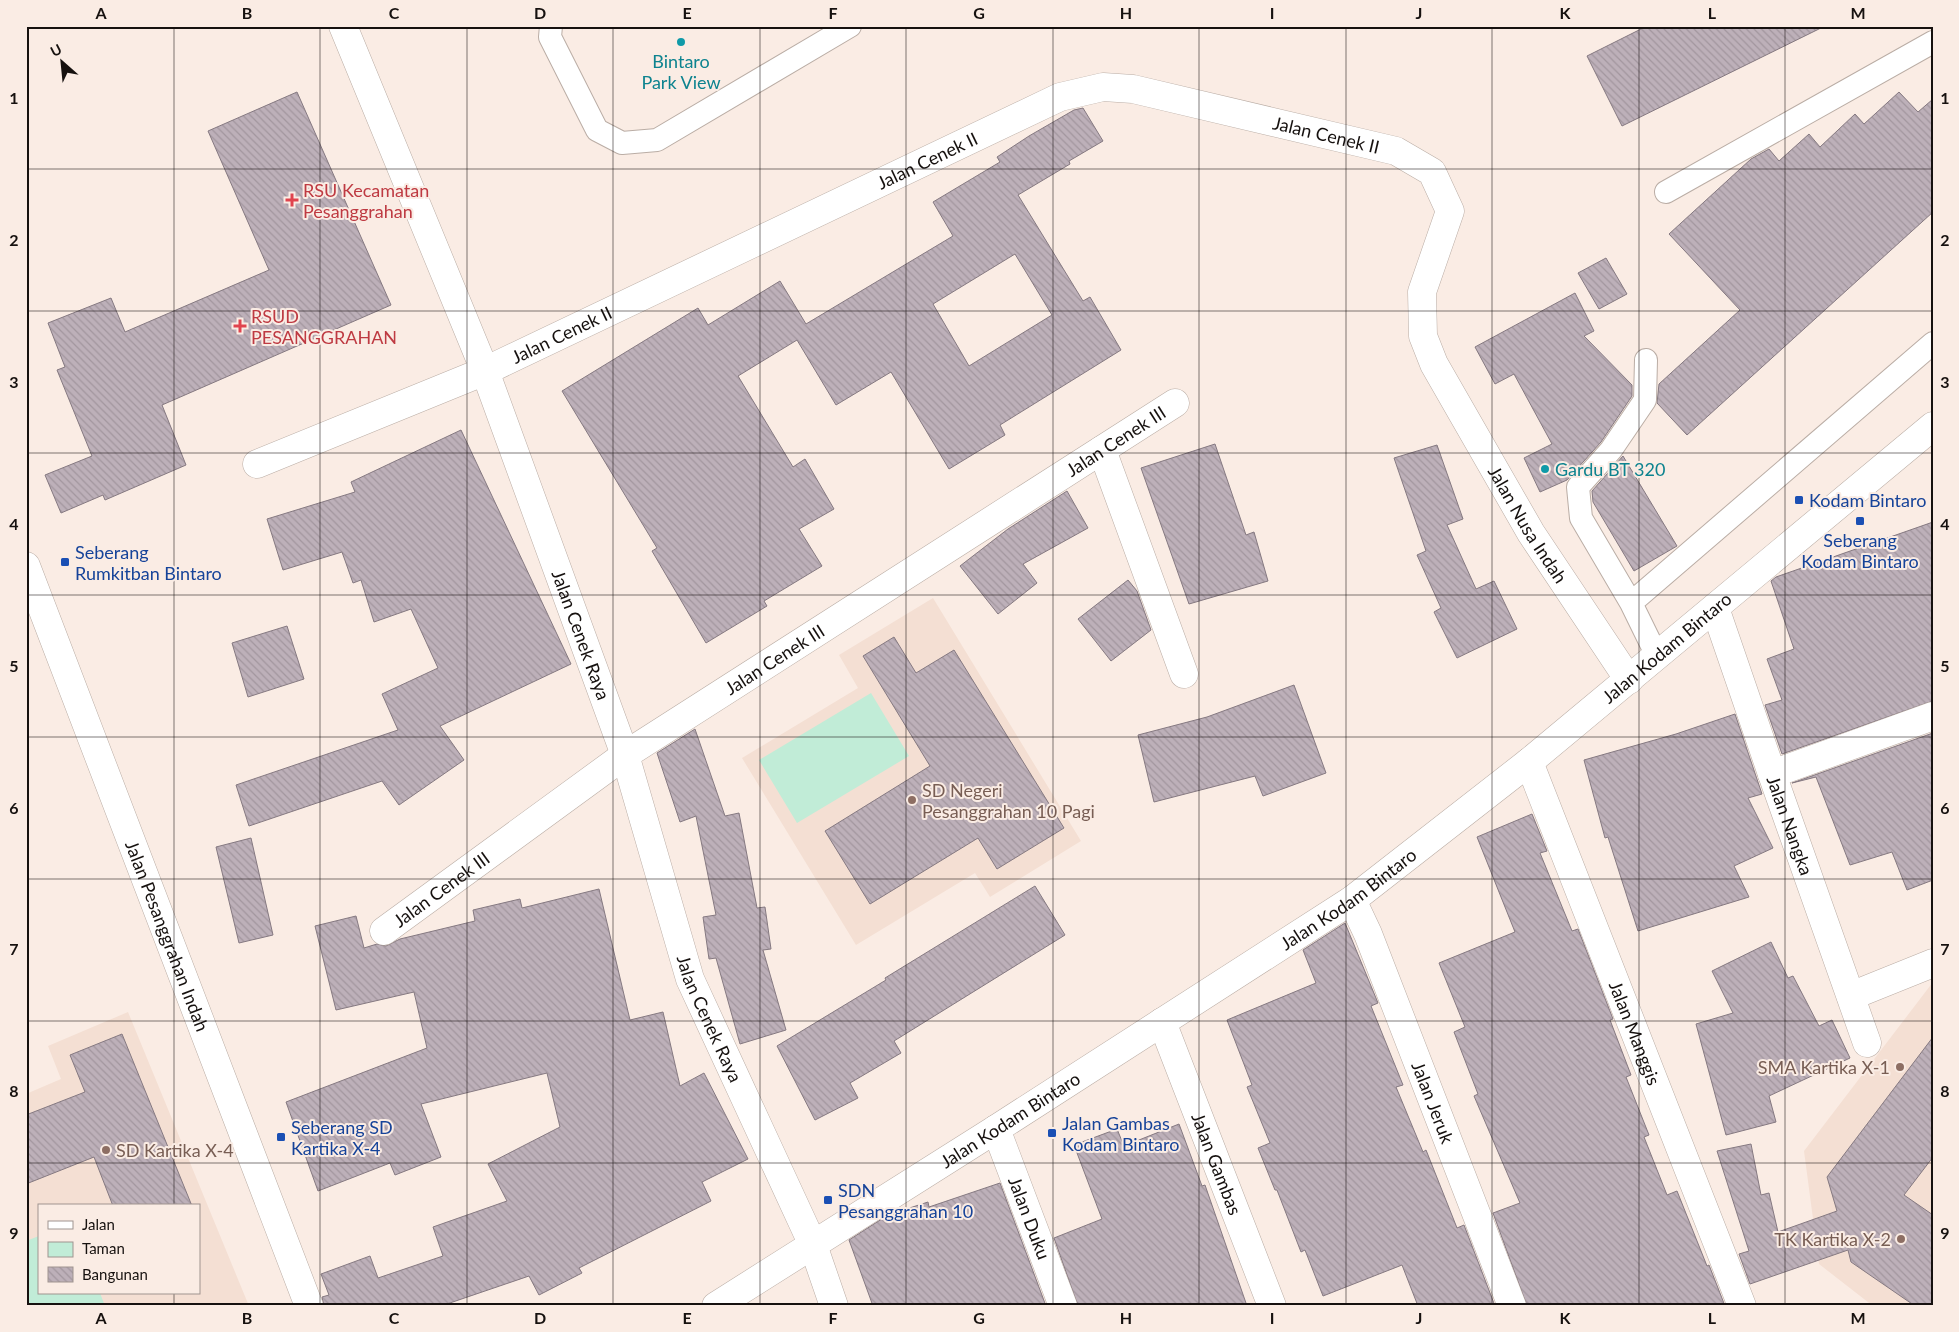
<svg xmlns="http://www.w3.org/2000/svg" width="1959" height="1332" font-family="Lato,sans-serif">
  <defs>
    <pattern id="building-back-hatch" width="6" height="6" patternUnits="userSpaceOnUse" patternTransform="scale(1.25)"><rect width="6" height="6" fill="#bdb0b9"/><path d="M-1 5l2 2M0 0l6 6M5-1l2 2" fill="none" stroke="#a2969e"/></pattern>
  </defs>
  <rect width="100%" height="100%" fill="#faece4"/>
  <path fill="#f4dfd3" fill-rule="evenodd" d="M933 598 1081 841 990 897 975 873 856 945 742 758 858 688 839 655Z
    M1933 982V1306H1873L1819 1264 1804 1151Z
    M128 1012 249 1306H26V1094L61 1079 48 1046ZM39 1206H199V1293H39Z"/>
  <path fill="#c1ecd7" d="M871 693 909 756 797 823 759 760Z
    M39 1236V1293H100L105 1306H26V1241Z"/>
  <path fill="url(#building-back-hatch)" stroke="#857981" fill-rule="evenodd" d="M1647 26H1825L1622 126 1587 56Z
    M297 92 391 305 162 405 186 465 105 500 103 495 61 513 45 475 92 456 57 370 65 367 48 323 111 298 125 332 269 270 208 131Z
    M1899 92 1918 112 1933 99V212L1687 435 1657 403 1659 384 1740 310 1669 234 1751 159 1769 149 1779 161 1809 134 1820 147 1855 114 1864 124Z
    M1083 108 1103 141 1069 161 1070 164 1018 195 1083 301 1090 297 1121 350 1000 425 1005 435 949 469 891 372 836 405 797 340 738 376 793 467 805 459 834 509 799 529 822 566 764 601 767 606 706 643 652 551 657 548 562 391 698 308 708 325 780 281 806 324 953 236 933 202 1000 162 997 157 1029 136 1074 110ZM1015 254 1052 315 969 366 933 304Z
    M1606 258 1627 294 1599 309 1578 273Z
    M1575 293 1594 331 1584 336 1632 385V396L1601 442 1567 480 1540 492 1524 458 1552 444 1514 374 1495 384 1475 347Z
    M461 430 571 664 440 726 464 760 399 805 382 781 249 826 236 785 398 730 382 694 438 668 411 609 374 622 361 580 353 583 342 552 283 570 267 519 355 492 351 482Z
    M1215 444 1246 535 1254 532 1268 581 1189 604 1141 468Z
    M1437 445 1463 519 1447 525 1476 589 1494 581 1517 629 1457 658 1434 612 1441 608 1417 555 1426 551 1394 458Z
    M1623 456 1677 546 1634 571 1593 502 1592 491Z
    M1067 491 1088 528 1023 564 1037 583 998 614 960 566 1008 529Z
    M1933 522V701L1782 754 1765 705 1782 700 1767 659 1794 649 1771 581 1776 577Z
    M1128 580 1137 591 1151 630 1111 661 1078 619Z
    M287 626 304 679 248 697 232 643Z
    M894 637 916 673 954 650 1064 828 997 869 978 838 870 904 825 831 930 766 863 656Z
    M1294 685 1326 773 1263 796 1255 776 1154 802 1138 735 1207 717Z
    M1735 714 1762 794 1748 798 1773 848 1734 866 1749 897 1638 931 1608 837 1605 838 1584 760 1676 734Z
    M695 729 725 816 739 813 757 908 765 907 771 949 763 950 786 1030 740 1044 716 958 709 959 703 917 716 915 696 816 680 822 657 753Z
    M1933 733V880L1907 890 1892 852 1850 865 1816 777 1792 783Z
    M1532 814 1547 851 1540 853 1572 931 1578 929 1613 1019 1610 1020 1631 1075 1626 1077 1649 1135 1644 1137 1667 1195 1677 1191 1707 1266 1709 1265 1725 1306H1527L1493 1213 1520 1203 1474 1096 1478 1094 1454 1032 1465 1027 1439 963 1515 932 1477 837Z
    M251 838 273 935 239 943 216 847Z
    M1035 886 1065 935 894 1041 901 1053 850 1083 858 1098 815 1120 777 1046 886 980 885 978Z
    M599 889 630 1020 663 1012 680 1086 704 1073 748 1159 702 1182 711 1201 579 1268 582 1273 539 1295 529 1276 441 1306H324L322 1297 329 1295 321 1274 370 1256 378 1278 443 1256 433 1227 507 1201 488 1164 560 1127 547 1073 421 1104 441 1157 395 1175 390 1163 318 1191 286 1102 427 1048 414 992 336 1010 315 926 356 916 364 948 377 944 386 946 400 939 475 921 473 910 520 899 522 908Z
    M1345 923 1378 1003 1371 1006 1403 1085 1396 1087 1423 1152 1426 1150 1457 1228 1464 1225 1495 1306H1418L1402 1265 1323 1296 1305 1250 1301 1252 1277 1190H1275L1258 1148 1270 1143 1247 1087 1252 1085 1227 1020 1316 983 1303 950Z
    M1771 942 1788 978 1793 976 1819 1026 1832 1020 1850 1058 1769 1096 1776 1122 1726 1135 1696 1024 1733 1013 1712 971Z
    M122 1034 192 1206H113L94 1157 26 1184V1115L85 1092 70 1055Z
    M1933 1037V1157L1904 1195 1933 1215V1306H1915L1851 1262 1848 1250 1750 1284 1739 1254 1749 1251 1717 1151 1751 1144 1761 1195 1769 1193 1778 1232 1837 1211 1827 1177Z
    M1179 1124 1202 1186 1205 1185 1247 1306H1078L1054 1238 1102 1219 1074 1145 1117 1129 1124 1146Z
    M1000 1183 1046 1306H873L849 1240 888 1215 928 1202 929 1207Z"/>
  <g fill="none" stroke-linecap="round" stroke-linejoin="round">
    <g stroke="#baada5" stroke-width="24">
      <path id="service" d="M551 26 550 37 597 130 622 143 657 140 850 26
        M1666 192 1933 42
        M1646 360 1645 400 1611 450 1578 487 1581 518 1631 603 1657 656
        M1631 603 1933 343"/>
    </g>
    <g stroke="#baada5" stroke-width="29">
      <g id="minor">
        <path id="s1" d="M343 26 485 371 625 755 690 979 813 1245 834 1306"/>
        <path d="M1102 450 1184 674"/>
        <path id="s2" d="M257 464 485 371 1060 97 1103 87 1133 89 1396 151 1432 172 1450 211 1422 292 1423 336 1434 364 1531 533 1629 680"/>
        <path id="s3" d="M1715 608 1772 774 1867 1043"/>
        <path id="s4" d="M1529 762 1742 1306"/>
        <path d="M1772 774 1933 716"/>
        <path id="s5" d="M1352 900 1368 934 1512 1306"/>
        <path id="s6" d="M384 931 625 755 1175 403"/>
        <path d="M1851 996 1933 963"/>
        <path id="s7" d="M1162 1022 1272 1306"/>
        <path id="s8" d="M996 1129 1063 1306"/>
      </g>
    </g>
    <g stroke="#baada5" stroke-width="29">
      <g id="tertiary">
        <path id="s9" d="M26 566 309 1306"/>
        <path id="s10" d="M716 1306 996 1129 1352 900 1529 762 1933 426"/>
      </g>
    </g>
    <use href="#service" stroke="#fff" stroke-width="22"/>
    <use href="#minor" stroke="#fff" stroke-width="28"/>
    <use href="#tertiary" stroke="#fff" stroke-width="28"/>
  </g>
  <path fill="none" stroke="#16110f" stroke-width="1" stroke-opacity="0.55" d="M174 26V1206M320 26V1306M467 26V1306M613 26V1306M760 26V1306M906 26V1306M1053 26V1306M1199 26V1306M1346 26V1306M1492 26V1306M1639 26V1306M1785 26V1306M26 169H1933M26 311H1933M26 453H1933M26 595H1933M26 737H1933M26 879H1933M26 1021H1933M26 1163H1933M174 1293V1306"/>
  <g fill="#0f9aa8" stroke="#faece4" stroke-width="2">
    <circle cx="681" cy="42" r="5"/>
    <circle cx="1545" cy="469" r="5"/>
  </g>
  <g fill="#e0444e" stroke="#faece4" stroke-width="2">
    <path d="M289.5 192.5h5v5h5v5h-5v5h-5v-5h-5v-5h5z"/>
    <path d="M237.5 318.5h5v5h5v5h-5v5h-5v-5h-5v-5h5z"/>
  </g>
  <g fill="#1a4fb4" stroke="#faece4" stroke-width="2">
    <rect x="1794" y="495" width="10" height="10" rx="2.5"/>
    <rect x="1855" y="516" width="10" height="10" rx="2.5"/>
    <rect x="60" y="557" width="10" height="10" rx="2.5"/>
    <rect x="1047" y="1128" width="10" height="10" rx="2.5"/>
    <rect x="276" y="1132" width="10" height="10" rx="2.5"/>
    <rect x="823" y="1195" width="10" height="10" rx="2.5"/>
  </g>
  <g fill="#8d6e63" stroke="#faece4" stroke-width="2">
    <circle cx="912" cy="800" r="5"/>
    <circle cx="1900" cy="1067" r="5"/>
    <circle cx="106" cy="1150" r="5"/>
    <circle cx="1901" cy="1239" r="5"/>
  </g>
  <g text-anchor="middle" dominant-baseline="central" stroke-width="4" stroke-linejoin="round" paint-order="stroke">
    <g font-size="18" fill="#0d838f" stroke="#faece4">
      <text x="681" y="61">Bintaro<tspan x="681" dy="21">Park View</tspan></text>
      <text x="1555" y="469" text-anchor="start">Gardu BT 320</text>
    </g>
    <g font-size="18" fill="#16110f" stroke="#faece4">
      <text stroke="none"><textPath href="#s2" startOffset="1156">Jalan Cenek II</textPath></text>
      <text stroke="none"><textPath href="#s2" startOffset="736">Jalan Cenek II</textPath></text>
      <text stroke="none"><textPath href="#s2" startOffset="331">Jalan Cenek II</textPath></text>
      <text stroke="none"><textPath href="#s6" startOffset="881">Jalan Cenek III</textPath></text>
      <text stroke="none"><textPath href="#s2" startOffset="1658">Jalan Nusa Indah</textPath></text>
      <text stroke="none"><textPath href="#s1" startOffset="654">Jalan Cenek Raya</textPath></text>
      <text stroke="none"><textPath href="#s10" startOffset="1158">Jalan Kodam Bintaro</textPath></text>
      <text stroke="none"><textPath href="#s6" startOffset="476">Jalan Cenek III</textPath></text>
      <text stroke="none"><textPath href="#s3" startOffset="230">Jalan Nangka</textPath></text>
      <text stroke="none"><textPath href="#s6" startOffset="71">Jalan Cenek III</textPath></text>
      <text stroke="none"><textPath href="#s10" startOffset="752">Jalan Kodam Bintaro</textPath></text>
      <text stroke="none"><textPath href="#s9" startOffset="396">Jalan Pesanggrahan Indah</textPath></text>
      <text stroke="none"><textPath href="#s1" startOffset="1059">Jalan Cenek Raya</textPath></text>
      <text stroke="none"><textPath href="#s4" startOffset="291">Jalan Manggis</textPath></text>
      <text stroke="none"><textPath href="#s5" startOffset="218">Jalan Jeruk</textPath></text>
      <text stroke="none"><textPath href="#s10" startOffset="348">Jalan Kodam Bintaro</textPath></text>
      <text stroke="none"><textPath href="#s7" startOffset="152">Jalan Gambas</textPath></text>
      <text stroke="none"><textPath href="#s8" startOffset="95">Jalan Duku</textPath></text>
    </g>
    <g font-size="18" fill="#be3a42" stroke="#faece4" text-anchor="start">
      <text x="303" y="190">RSU Kecamatan<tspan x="303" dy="21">Pesanggrahan</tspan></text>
      <text x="251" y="316">RSUD<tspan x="251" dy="21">PESANGGRAHAN</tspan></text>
    </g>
    <g font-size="18" fill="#164399" stroke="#faece4" text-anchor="start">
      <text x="1809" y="500">Kodam Bintaro</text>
      <text x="1860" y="540" text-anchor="middle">Seberang<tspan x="1860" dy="21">Kodam Bintaro</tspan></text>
      <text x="75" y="552">Seberang<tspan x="75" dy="21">Rumkitban Bintaro</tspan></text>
      <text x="1062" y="1123">Jalan Gambas<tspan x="1062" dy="21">Kodam Bintaro</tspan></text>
      <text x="291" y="1127">Seberang SD<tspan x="291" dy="21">Kartika X-4</tspan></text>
      <text x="838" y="1190">SDN<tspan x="838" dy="21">Pesanggrahan 10</tspan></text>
    </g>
    <g font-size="18" fill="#785e54" stroke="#faece4" text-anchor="start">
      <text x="922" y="790">SD Negeri<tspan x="922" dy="21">Pesanggrahan 10 Pagi</tspan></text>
      <text x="1890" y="1067" text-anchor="end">SMA Kartika X-1</text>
      <text x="116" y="1150">SD Kartika X-4</text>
      <text x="1891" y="1239" text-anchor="end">TK Kartika X-2</text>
    </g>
  </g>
  <rect width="1959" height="1332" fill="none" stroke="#faece4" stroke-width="55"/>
  <rect x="38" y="1204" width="162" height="90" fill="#faece4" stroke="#9f948f"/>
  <rect x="48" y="1221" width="25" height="8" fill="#ffffff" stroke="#9f948f"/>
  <text x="82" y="1230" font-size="15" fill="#16110f">Jalan</text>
  <rect x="48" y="1242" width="25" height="15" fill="#c1ecd7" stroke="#9f948f"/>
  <text x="82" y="1254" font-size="15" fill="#16110f">Taman</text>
  <rect x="48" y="1267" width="25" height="15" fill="url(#building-back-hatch)" stroke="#9f948f"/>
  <text x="82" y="1280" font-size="15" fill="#16110f">Bangunan</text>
  <g transform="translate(62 62) rotate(333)" stroke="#faece4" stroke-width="4" paint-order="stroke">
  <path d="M0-4L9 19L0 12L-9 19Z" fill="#16110f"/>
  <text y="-8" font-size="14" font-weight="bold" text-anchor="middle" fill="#16110f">U</text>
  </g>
  <rect x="28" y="28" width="1904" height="1276" fill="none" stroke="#16110f" stroke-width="2"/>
  <g font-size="16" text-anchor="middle" font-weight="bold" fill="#16110f">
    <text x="101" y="19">A</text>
    <text x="247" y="19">B</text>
    <text x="394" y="19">C</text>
    <text x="540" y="19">D</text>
    <text x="687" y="19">E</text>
    <text x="833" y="19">F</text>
    <text x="979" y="19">G</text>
    <text x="1126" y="19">H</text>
    <text x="1272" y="19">I</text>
    <text x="1419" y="19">J</text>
    <text x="1565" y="19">K</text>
    <text x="1712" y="19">L</text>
    <text x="1858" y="19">M</text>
    <text x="14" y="104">1</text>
    <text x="1945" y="104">1</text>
    <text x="14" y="246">2</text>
    <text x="1945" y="246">2</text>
    <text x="14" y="388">3</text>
    <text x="1945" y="388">3</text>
    <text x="14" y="530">4</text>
    <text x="1945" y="530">4</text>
    <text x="14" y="672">5</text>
    <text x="1945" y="672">5</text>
    <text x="14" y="814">6</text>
    <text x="1945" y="814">6</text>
    <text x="14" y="955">7</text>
    <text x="1945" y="955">7</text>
    <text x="14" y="1097">8</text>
    <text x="1945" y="1097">8</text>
    <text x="14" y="1239">9</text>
    <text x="1945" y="1239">9</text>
    <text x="101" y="1324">A</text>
    <text x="247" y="1324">B</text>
    <text x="394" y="1324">C</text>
    <text x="540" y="1324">D</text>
    <text x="687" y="1324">E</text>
    <text x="833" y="1324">F</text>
    <text x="979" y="1324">G</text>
    <text x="1126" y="1324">H</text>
    <text x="1272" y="1324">I</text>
    <text x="1419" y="1324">J</text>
    <text x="1565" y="1324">K</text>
    <text x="1712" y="1324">L</text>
    <text x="1858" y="1324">M</text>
  </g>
</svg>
